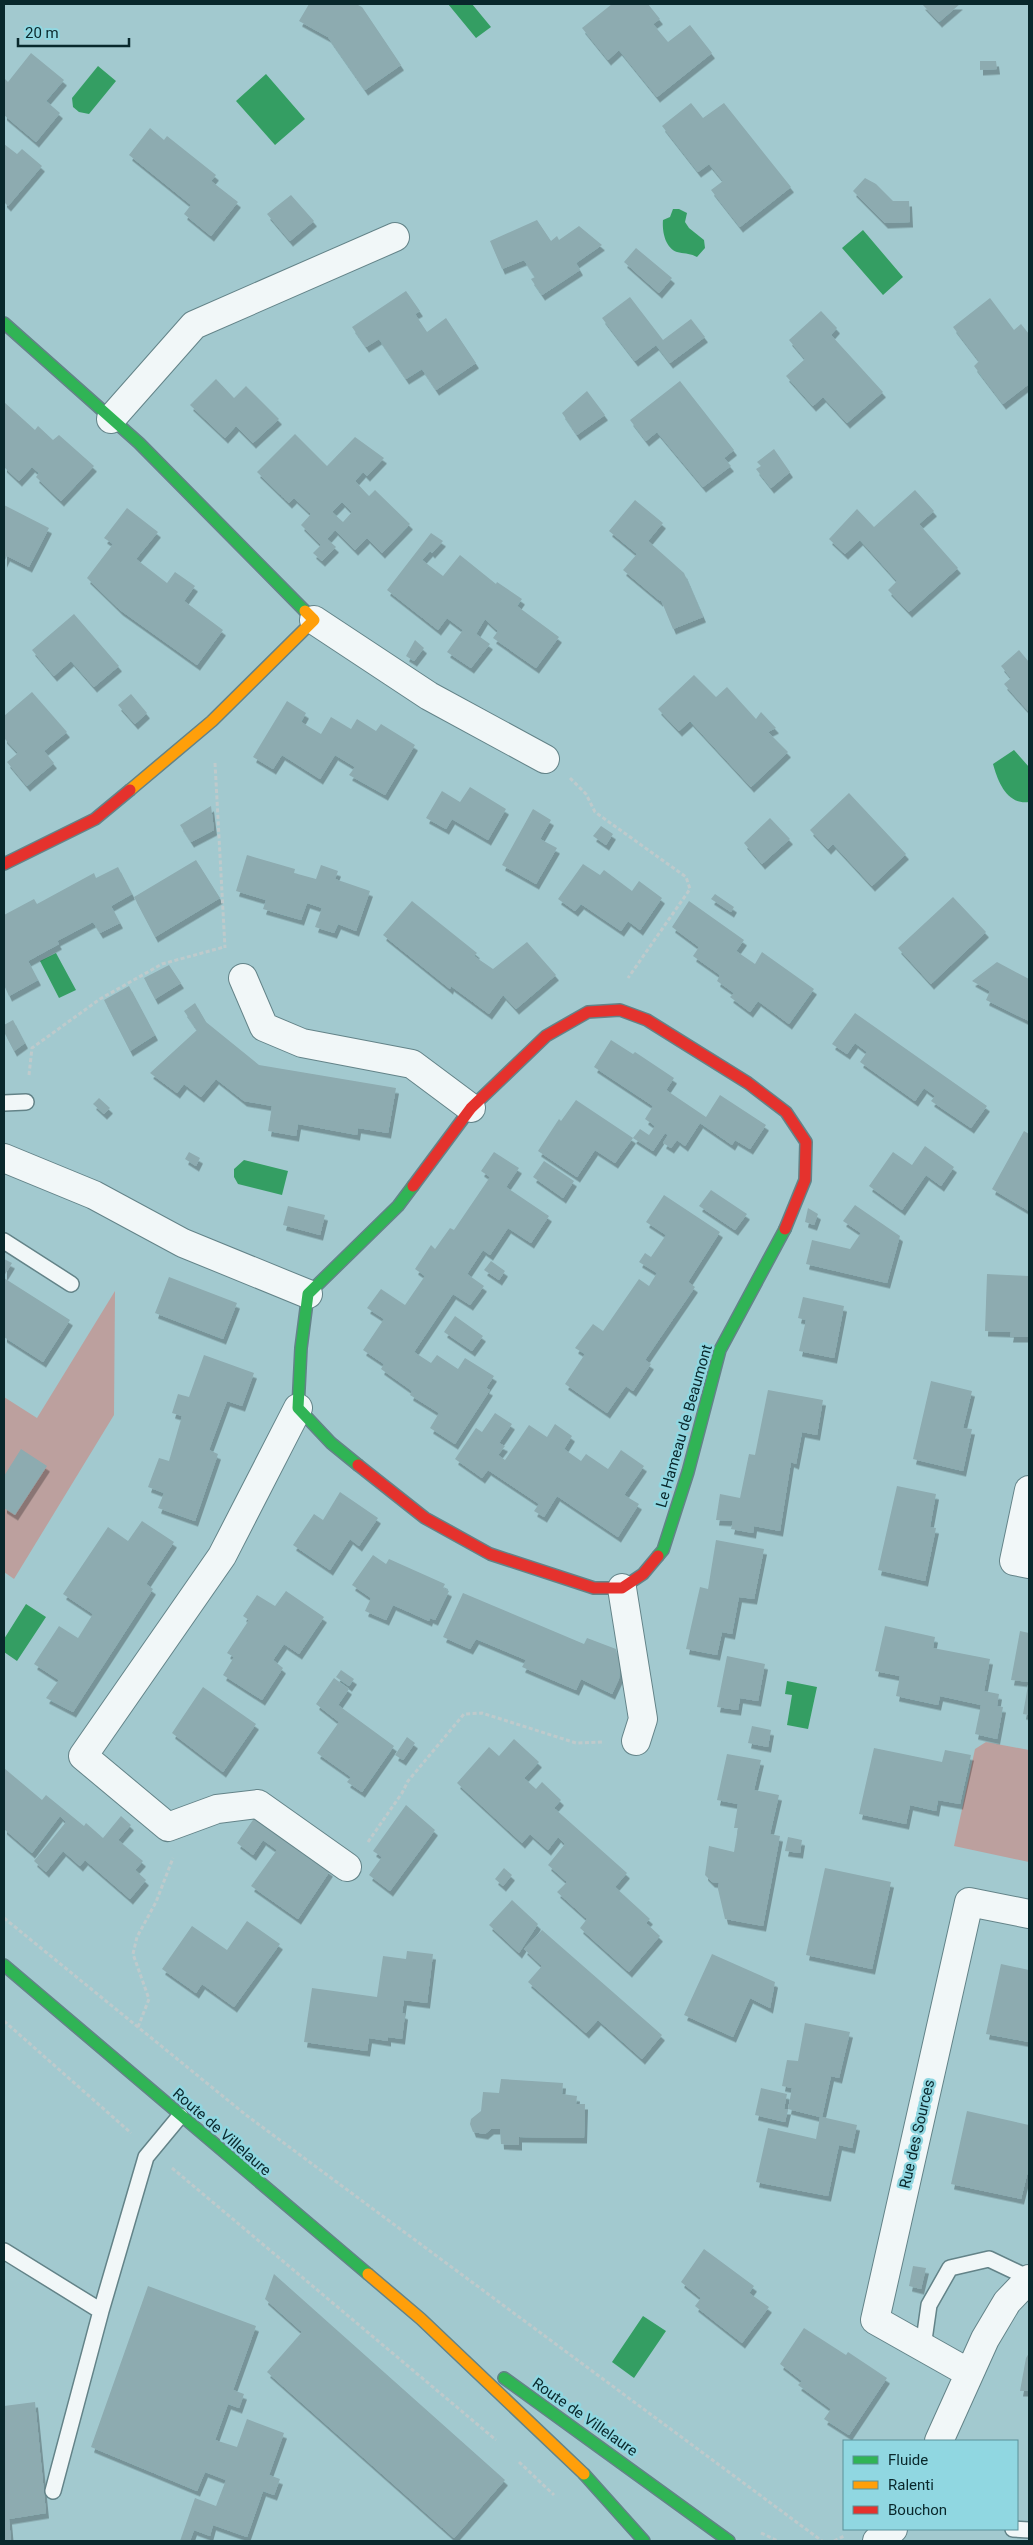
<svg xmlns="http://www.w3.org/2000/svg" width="1033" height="2545" font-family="Roboto,sans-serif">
  <defs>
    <filter id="shadow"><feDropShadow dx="3" dy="5.5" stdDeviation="0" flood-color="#0004"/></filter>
  </defs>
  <rect width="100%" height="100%" fill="#a2c9cf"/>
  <path fill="#bca09e" d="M115 1291 114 1415 14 1579 4 1572V1397L37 1418Z
    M986 1742 1029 1750V1862L954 1846 975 1749Z"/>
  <path fill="#349e63" d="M448 4H472L491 27 476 38Z
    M98 66 116 81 89 114 79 112 73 107 72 98Z
    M266 74 305 119 275 145 236 101Z
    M673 209H679L687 213 685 222 689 228 704 240 705 248 697 257C690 253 684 254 677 252 665 248 662 231 663 220L670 217Z
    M863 230 903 277 883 295 842 248Z
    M1014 750 1029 767V802C1007 805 998 782 993 764Z
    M56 953 76 990 59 998 40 961Z
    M244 1160 288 1171 282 1195 238 1184 234 1177V1169Z
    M26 1604 46 1617 17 1661 4 1652V1639Z
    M787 1681 817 1687 808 1729 787 1725 792 1695 785 1694Z
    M643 2316 666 2331 634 2378 612 2362Z"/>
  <path fill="#8dabb0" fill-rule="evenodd" filter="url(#shadow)" d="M309 4H356L362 7 401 65 365 90 328 37 299 21Z
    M612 4H648L660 19 653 24 668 42 690 25 712 53 657 97 619 50 608 60 582 28Z
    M922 4H960L939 22Z
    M31 53 64 80 46 101 60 113 36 142 4 115V78L8 82Z
    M980 61H996L997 69 980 70Z
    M691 103 703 118 724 103 791 187 740 227 711 190 723 181 709 164 698 172 662 126Z
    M150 128 164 140 167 136 216 175 211 181 238 202 211 236 184 214 191 205 129 155Z
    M4 144 17 154 22 149 42 166 8 206 4 202Z
    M865 178 876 184 893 201H909L910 222 885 223 853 191Z
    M291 195 314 221 290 241 267 214Z
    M537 220 551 241 557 236 559 240 579 226 602 245 576 263 580 270 542 295 531 279 535 277 524 260 502 269 490 241Z
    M636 248 672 278 659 293 624 262Z
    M406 291 420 311 415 314 427 332 446 318 476 363 436 390 422 369 406 379 379 339 366 347 352 327Z
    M630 297 663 340 691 319 705 337 670 363 656 345 635 361 602 318Z
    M990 298 1014 330 1021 324 1029 334V384L1003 404 974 366 979 361 953 327Z
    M821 311 837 328 831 335 883 392 847 423 823 397 813 406 786 376 805 359 789 340Z
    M216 379 234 398 246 386 279 419 253 443 236 426 225 438 190 405Z
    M680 381 734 450 724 458 731 466 703 487 657 432 646 441 630 420Z
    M587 391 605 415 577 435 562 413Z
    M4 402 35 430 38 426 53 440 59 435 94 466 61 501 36 477 39 473 32 467 19 481 4 467Z
    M295 434 327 466 355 437 384 458 367 476 363 472 355 481 369 496 375 490 410 524 382 553 367 538 355 550 335 530 327 539 336 547 322 561 313 553 321 545 301 525 311 514 294 498 289 503 257 472ZM342 502 352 512 343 522 332 512Z
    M774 449 790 472 771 488 756 469 761 466 757 462Z
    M915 490 934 511 919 524 958 568 909 612 888 590 897 581 860 540 845 554 829 539 857 509 874 527Z
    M635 500 663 523 648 541 684 573 703 617 673 629 661 600 660 601 623 570 637 554 609 531Z
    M4 505 49 528 29 567 7 556 4 562Z
    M127 508 158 532 136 559 167 583 175 572 195 586 184 601 223 630 197 665 120 610 87 578 113 544 104 538Z
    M431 533 443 541 432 553 430 551 422 560 443 576 460 555 496 584 497 582 522 599 517 606 559 637 536 668 493 638 498 631 485 619 476 634 490 644 471 668 447 652 463 630 447 618 438 630 387 590Z
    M74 614 119 666 94 687 71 661 54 676 32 650Z
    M415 640 424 648 414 661 406 656Z
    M1019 650 1029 662V712L1004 684 1011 678 1001 666Z
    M694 675 716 697 727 687 756 719 761 712 776 728 768 732 788 752 751 787 690 721 679 731 658 709Z
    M32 692 67 732 44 751 54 763 27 786 7 762 18 753 4 738V716Z
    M131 694 147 713 135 724 118 705Z
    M287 701 306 713 301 722 321 734 331 717 351 729 357 719 376 731 381 724 415 745 385 795 349 775 355 767 335 755 320 779 282 755 273 769 253 757Z
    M470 787 506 809 488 840 452 819 446 829 426 818 442 791 460 802Z
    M849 793 906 854 872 886 833 844 828 849 810 830Z
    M211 806 214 830 191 842 180 825Z
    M533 809 551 820 540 839 557 848 536 884 502 865Z
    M770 818 790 839 762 864 744 843Z
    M601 826 613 834 606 845 593 836Z
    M247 855 295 869 294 873 316 879 321 865 338 871 335 879 370 891 356 931 338 924 334 933 315 927 322 908 307 903 301 920 263 909 266 900 236 891Z
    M196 860 220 898 155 937 134 897Z
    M583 864 600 875 604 870 632 891 639 881 662 898 640 930 628 921 621 931 581 904 575 911 558 899Z
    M118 867 132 894 111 906 120 923 100 933 93 922 57 941 59 944 28 961 38 980 9 996 4 985V915L34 899 37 904 94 873 96 878Z
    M715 894 734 907 731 912 711 899Z
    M953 897 986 932 931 984 898 948Z
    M412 901 477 953 474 956 493 969 527 942 556 975 516 1009 503 995 489 1014 451 986 450 989 383 935Z
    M689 901 744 940 736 951 755 964 762 952 814 989 789 1024 758 1001 750 1012 730 997 734 993 717 981 720 975 693 956 699 947 672 927Z
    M997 962 1029 979V1021L986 1000 990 991 972 981Z
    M169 965 181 983 155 999 144 978Z
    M129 986 155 1035 130 1051 104 1000Z
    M195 1003 206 1022 259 1065 396 1088 388 1133 358 1128 357 1135 298 1124 296 1136 268 1131 272 1106 244 1101 216 1079 201 1097 184 1084 177 1093 150 1073 197 1030 184 1011Z
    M855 1013 987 1106 971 1128 931 1101 935 1096 924 1088 915 1101 860 1062 867 1052 855 1043 847 1054 832 1044Z
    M13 1020 25 1043 14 1051 4 1032V1025Z
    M611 1040 633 1054 635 1052 674 1078 666 1090 706 1117 720 1095 766 1125 750 1149 735 1140 732 1145 700 1123 685 1146 677 1140 671 1148 663 1143 668 1135 665 1133 653 1151 633 1138 640 1129 649 1135 655 1126 645 1119 653 1106 594 1067Z
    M99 1098 110 1108 104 1114 93 1104Z
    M576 1100 633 1138 615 1163 595 1150 577 1177 538 1151 559 1119 561 1121Z
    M1024 1131 1029 1134V1211L992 1189Z
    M925 1146 954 1167 941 1186 926 1175 902 1210 869 1186 893 1152 912 1165Z
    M189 1152 200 1158 196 1166 185 1159Z
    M494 1152 519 1168 506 1187 549 1216 531 1243 508 1228 490 1255 483 1250 467 1274 484 1286 470 1305 453 1294 414 1352 431 1363 437 1355 458 1369 465 1358 494 1376 486 1388 490 1390 455 1444 430 1428 439 1413 410 1395 412 1391 381 1369 384 1364 363 1350 384 1319 367 1308 381 1289 405 1305 425 1276 415 1269 431 1245 435 1249 450 1228 454 1230 490 1177 481 1171Z
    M544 1161 574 1181 563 1198 533 1177Z
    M711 1190 747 1214 735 1230 699 1206Z
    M664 1195 720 1232 688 1282 695 1287 645 1360 651 1364 633 1391 626 1386 607 1413 565 1384 585 1354 575 1348 593 1324 603 1331 639 1279 649 1286 657 1273 639 1262 645 1253 651 1257 666 1235 646 1222Z
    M855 1205 900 1236 887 1283 806 1264 812 1240 850 1249 861 1233 843 1221Z
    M288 1206 325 1215 320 1235 283 1225Z
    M808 1208 818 1214 814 1225 805 1222Z
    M4 1259 12 1263 4 1276Z
    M491 1261 505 1271 499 1280 484 1270Z
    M987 1274 1029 1276V1337H1010L1011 1332 985 1331Z
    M169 1277 237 1303 223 1339 155 1313Z
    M4 1278 70 1320 43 1362 4 1337Z
    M803 1297 844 1306 834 1358 799 1351 806 1320 798 1318Z
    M455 1316 483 1336 472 1351 444 1332Z
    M204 1355 254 1373 242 1406 227 1401 209 1450 218 1454 195 1521 158 1508 164 1493 148 1487 159 1458 169 1461 182 1416 172 1413 178 1394 189 1397Z
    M931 1381 972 1391 963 1428 972 1429 963 1471 913 1459Z
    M768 1390 823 1400 817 1435 802 1432 796 1464 791 1462 780 1531 754 1526 753 1533 731 1529 733 1521 716 1520 720 1494 740 1498 749 1454 755 1455Z
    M495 1413 512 1424 499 1443 505 1446 498 1455 505 1460 529 1425 547 1437 555 1424 572 1436 564 1449 581 1461 586 1454 608 1469 621 1450 644 1466 624 1495 639 1504 618 1537 557 1496 544 1517 534 1511 539 1504 488 1470 482 1478 455 1459 476 1428 482 1432Z
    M21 1449 47 1466 15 1515 4 1508V1476Z
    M897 1486 936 1494 930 1527 936 1528 925 1581 878 1570Z
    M340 1492 378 1518 359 1546 350 1539 330 1570 293 1545 314 1514 323 1520Z
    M142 1521 174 1542 146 1584 153 1589 73 1712 46 1698 59 1680 34 1664 59 1626 78 1638 93 1614 63 1594 108 1527 128 1541Z
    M716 1540 764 1549 754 1599 739 1597 732 1634 722 1632 717 1655 686 1649 700 1587 708 1589Z
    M373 1555 386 1564 389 1559 445 1584 443 1588 449 1591 435 1620 430 1618 429 1621 393 1605 386 1620 365 1611 371 1598 352 1585Z
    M286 1591 324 1617 299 1654 284 1644 273 1660 283 1668 262 1700 223 1675 234 1657 227 1653 249 1620 243 1616 257 1595 275 1606Z
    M463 1593 584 1644 587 1638 616 1649 620 1667 619 1679 612 1694 581 1679 576 1690 522 1667 526 1660 476 1639 470 1649 443 1637Z
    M885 1626 935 1637 933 1648 990 1659 984 1691 999 1694 997 1706 1003 1707 997 1739 975 1734 981 1705 940 1696 938 1705 896 1696 900 1676 875 1671Z
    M1020 1631 1029 1633V1682L1011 1680Z
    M727 1656 765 1664 758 1701 740 1698 738 1710 717 1707Z
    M341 1670 354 1679 349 1686 336 1677Z
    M334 1678 349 1689 338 1705 394 1746 362 1792 347 1782 351 1777 317 1753 339 1722 316 1704Z
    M1028 1685H1029V1715L1023 1714Z
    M203 1687 256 1724 223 1772 172 1733Z
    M752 1726 771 1730 768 1747 748 1743Z
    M407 1737 415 1743 403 1760 395 1755Z
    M514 1739 539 1762 524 1778 536 1789 542 1782 561 1800 554 1808 627 1873 615 1887 650 1919 646 1923 660 1936 629 1972 580 1928 587 1919 557 1892 567 1882 548 1865 565 1844 558 1837 548 1850 530 1834 522 1843 457 1783 489 1747 499 1756Z
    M874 1748 942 1762 945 1750 971 1755 960 1804 938 1800 936 1811 910 1805 906 1824 859 1814Z
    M727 1754 761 1760 754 1790 779 1795 770 1834 780 1836 763 1926 725 1919 718 1889 719 1883 712 1882 705 1875 709 1846 734 1852 738 1828H734L738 1804 717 1800Z
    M4 1768 42 1800 46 1795 84 1826 86 1823 103 1838 121 1816 131 1825 118 1840 143 1861 135 1870 146 1880 130 1899 85 1860 80 1866 63 1851 46 1872 34 1861 66 1822 60 1816 32 1853 4 1829Z
    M406 1805 435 1830 390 1891 369 1875 382 1857 373 1851Z
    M255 1817 330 1871 298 1919 251 1886 277 1850 263 1840 253 1855 237 1843Z
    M788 1837 802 1840 800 1853 785 1851Z
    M504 1868 512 1875 503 1886 495 1879Z
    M825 1868 891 1882 872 1969 806 1955Z
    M512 1900 538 1924 519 1953 489 1925Z
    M247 1921 280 1944 234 2007 202 1984 196 1993 162 1969 192 1926 227 1950Z
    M542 1930 662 2035 642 2059 598 2020 586 2033 528 1982 542 1966 524 1949Z
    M407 1951 433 1954 427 2003 404 2000 402 2013 405 2014 402 2039 388 2037V2041L369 2038 367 2051 304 2042 312 1988 377 1997 383 1956 406 1959Z
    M712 1954 775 1982 770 2008 750 1998 733 2037 684 2015Z
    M1001 1964 1029 1970V2042L986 2034Z
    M805 2023 850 2032 839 2078 831 2076 822 2117 857 2125 852 2148 839 2145 828 2196 756 2182 768 2128 816 2139 820 2117 788 2109 792 2088 782 2086 787 2060 798 2061Z
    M501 2079 563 2083 562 2094 577 2096 576 2104H585L584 2138 519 2137V2145L501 2144 500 2129H491L485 2134 473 2132 470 2124 471 2119 481 2111 483 2092 499 2093Z
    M761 2088 787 2094 784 2109H788L785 2122 755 2115Z
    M967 2111 1029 2125V2167L1021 2199 951 2184Z
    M704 2249 754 2286 749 2293 769 2307 742 2343 695 2306 701 2298 681 2282Z
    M913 2266 926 2268 921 2289 909 2286Z
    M274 2274 505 2480 454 2538 267 2372 302 2332 265 2299Z
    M148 2286 256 2326 233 2390 244 2394 239 2408 228 2404 215 2440 237 2447 247 2419 284 2433 269 2475 280 2479 274 2495 263 2491 247 2537 213 2525 210 2536 194 2530 190 2541H180L195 2498 216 2506 226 2480 205 2472 197 2491 91 2447Z
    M804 2328 846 2355 848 2352 887 2378 849 2435 824 2419 831 2409 798 2385 802 2381 780 2364Z
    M1029 2353V2391H1020L1026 2358Z
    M35 2402 46 2513 9 2519 11 2541H4V2406Z"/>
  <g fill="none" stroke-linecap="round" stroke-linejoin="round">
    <g stroke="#638388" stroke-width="18">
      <path id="lane" d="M4 1103 26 1102
        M4 1241 71 1284
        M4 2251 101 2311
        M923 2347 929 2305 950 2268 989 2259 1029 2278
        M53 2491 101 2311 146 2157 180 2116
        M1013 2529 1029 2530"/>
    </g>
    <g stroke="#638388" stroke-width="30">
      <path id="street" d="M111 419 194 325 395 237
        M314 620 429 696 545 759
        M243 978 264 1027 302 1043 412 1064 471 1108
        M4 1158 94 1195 183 1243 308 1294
        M298 1408 222 1556 83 1756 168 1827 217 1809 258 1804 347 1867
        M1029 1490 1014 1561 1029 1564
        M622 1588 643 1719 636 1741
        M969 2373 875 2320 969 1902 1029 1914
        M939 2441 985 2339 1007 2302 1029 2279
        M877 2541 893 2529"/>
    </g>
    <g stroke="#638388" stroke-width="14">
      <path id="fast" d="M4 323 139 443 305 611
        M358 1465 331 1443 298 1408 301 1348 308 1294 398 1206 413 1186
        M658 1556 663 1550 688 1472 720 1350 785 1229
        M4 1965 368 2274
        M504 2378 729 2541
        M584 2474 644 2541"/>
    </g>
    <g stroke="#638388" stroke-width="14">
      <path id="slow" d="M130 790 212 721 314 620 305 611
        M368 2274 421 2319 584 2474"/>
    </g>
    <g stroke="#638388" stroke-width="14">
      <path id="jam" d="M4 864 95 819 130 790
        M620 1010 647 1020 748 1083 786 1112 806 1142 805 1180 785 1229
        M413 1186 471 1108 546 1036 588 1012 620 1010
        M358 1465 425 1518 490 1554 594 1588H622L643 1574 658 1556"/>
    </g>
    <path stroke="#becacc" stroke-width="3" stroke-dasharray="4 2.5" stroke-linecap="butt" d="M215 763 225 948
      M570 778 586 794 595 812 686 877 690 889 628 978
      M29 1075 32 1048 100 999 162 964 224 947
      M368 1842 402 1793 408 1781 464 1714 482 1713 576 1743 603 1742
      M4 1918 246 2115 822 2541
      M4 2021 131 2133
      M138 2027 149 1999 133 1954 137 1937 156 1902 173 1858
      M172 2168 496 2440
      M519 2462 554 2495
      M761 2533 778 2541
      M834 2541 844 2536"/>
    <use href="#lane" stroke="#f1f7f8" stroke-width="15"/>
    <use href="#street" stroke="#f1f7f8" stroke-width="28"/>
    <use href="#fast" stroke="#30b455" stroke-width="11"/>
    <use href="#slow" stroke="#ff9f0a" stroke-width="11"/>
    <use href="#jam" stroke="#e5322d" stroke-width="11"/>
  </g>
  <g text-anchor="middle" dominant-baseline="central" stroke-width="5" stroke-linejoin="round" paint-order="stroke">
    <g font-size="15" fill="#09282c" stroke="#90d7e1">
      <text transform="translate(684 1426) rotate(-74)">Le Hameau de Beaumont</text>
      <text transform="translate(222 2132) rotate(41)">Route de Villelaure</text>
      <text transform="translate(917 2134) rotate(-77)">Rue des Sources</text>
      <text transform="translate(585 2417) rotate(35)">Route de Villelaure</text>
    </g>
  </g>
  <rect width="1033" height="2545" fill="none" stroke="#09282c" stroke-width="10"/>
  <rect x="843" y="2440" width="175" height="90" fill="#90d7e1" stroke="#5a9199"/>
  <rect x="853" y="2456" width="25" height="8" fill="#30b455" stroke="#5a9199"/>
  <text x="888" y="2465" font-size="15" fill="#09282c">Fluide</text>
  <rect x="853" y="2481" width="25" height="8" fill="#ff9f0a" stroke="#5a9199"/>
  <text x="888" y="2490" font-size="15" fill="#09282c">Ralenti</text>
  <rect x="853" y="2506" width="25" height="8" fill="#e5322d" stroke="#5a9199"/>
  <text x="888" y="2515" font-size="15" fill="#09282c">Bouchon</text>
  <path d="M18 38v8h111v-8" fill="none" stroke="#09282c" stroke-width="2.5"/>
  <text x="25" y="38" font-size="15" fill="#09282c" stroke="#90d7e1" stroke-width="4" paint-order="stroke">20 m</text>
</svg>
